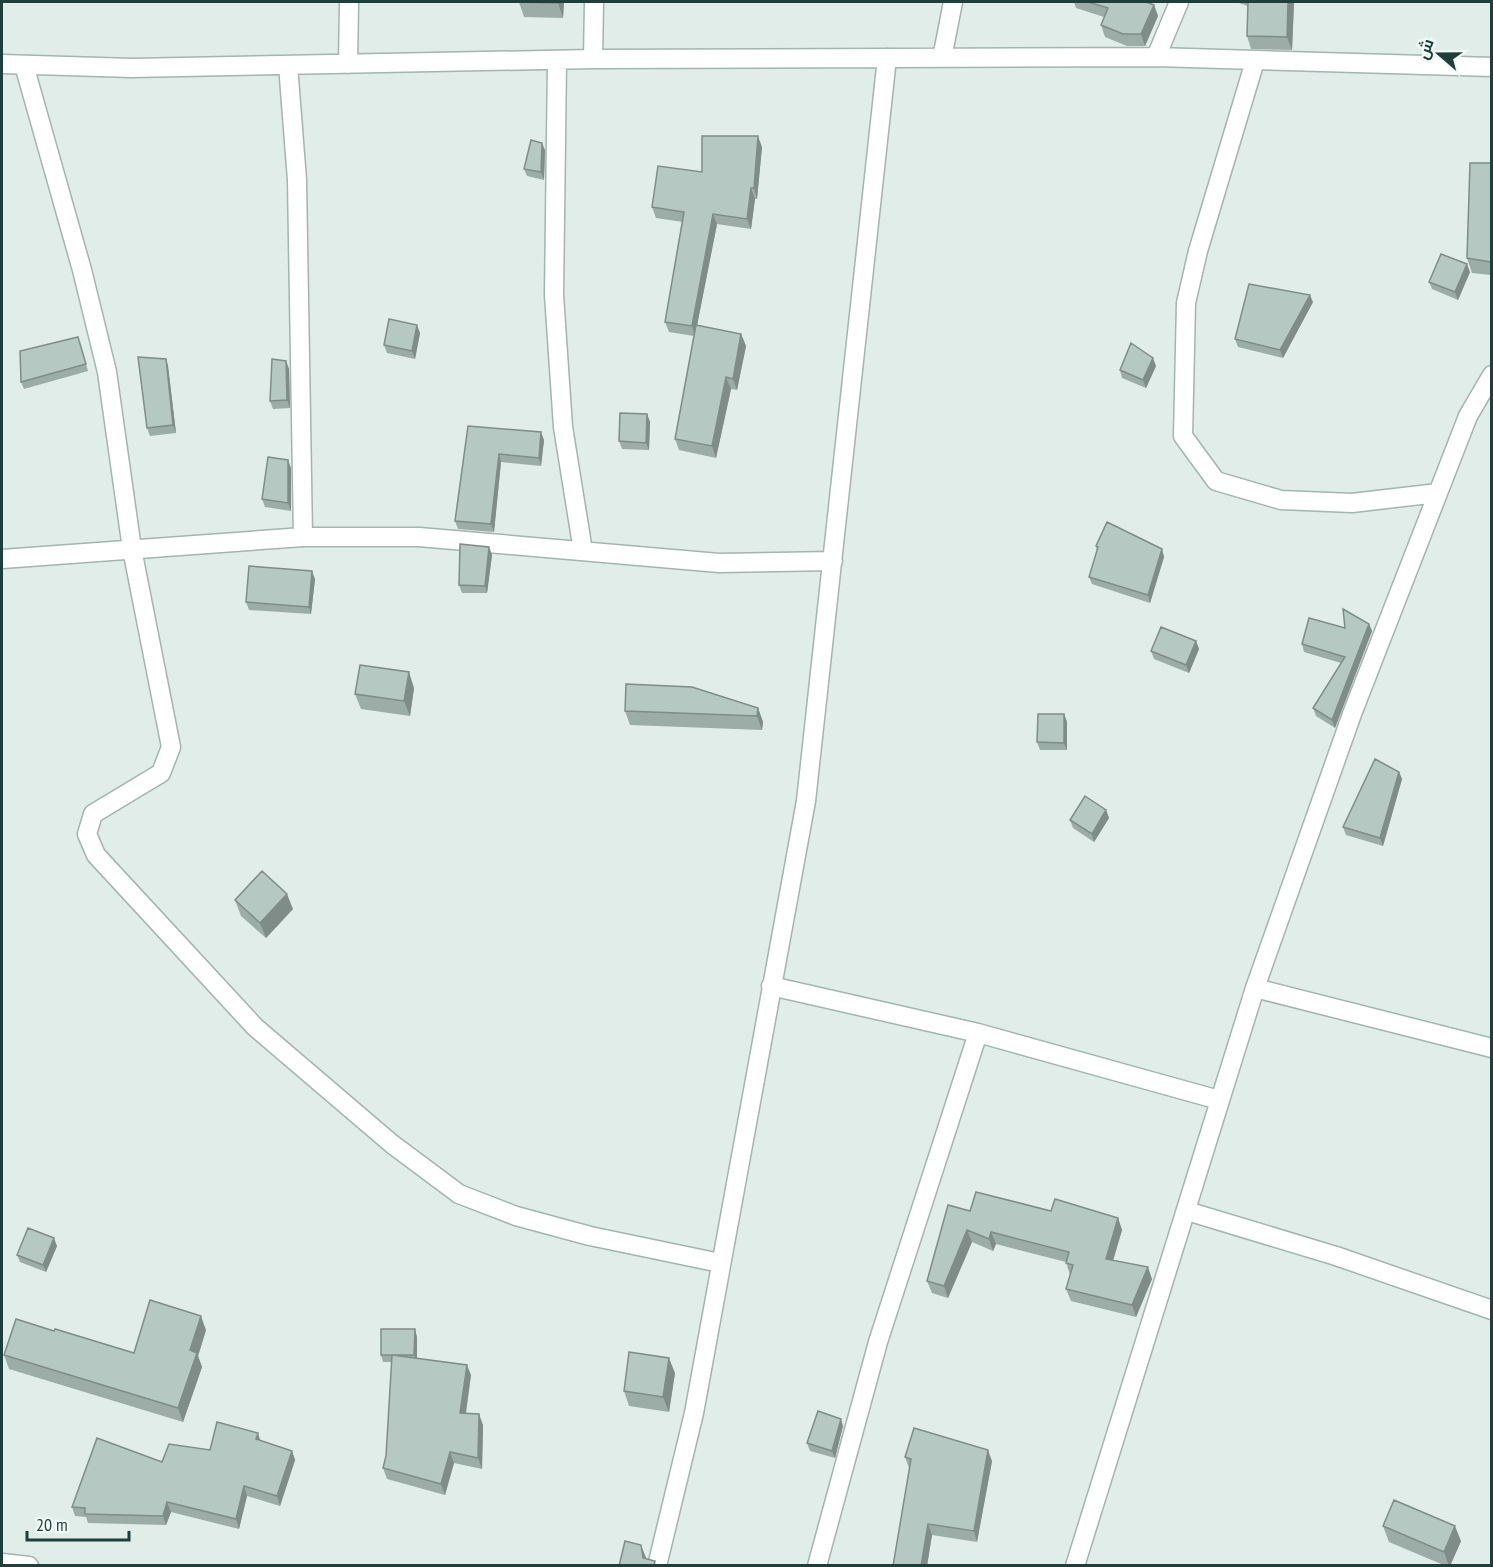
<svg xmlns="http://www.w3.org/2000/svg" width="1493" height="1567" font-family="'PT Sans Narrow',Cairo,sans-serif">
  <rect width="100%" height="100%" fill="#e0ede8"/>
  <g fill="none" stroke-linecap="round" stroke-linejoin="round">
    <g stroke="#a2b5b0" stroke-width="21">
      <path id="minor" d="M1156 57 1179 2
        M942 58 953 2
        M593 59 594 2
        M557 60 554 295 563 427 583 551
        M1255 61 1198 251 1186 303 1183 436 1216 481 1281 500 1352 503 1438 493
        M2 64 132 68 593 59 1156 57 1492 67
        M348 64 349 2
        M24 65 82 270 107 372 132 549 171 747 161 773 93 814 87 834 96 855 255 1027 392 1144 459 1194 516 1216 590 1236 720 1263
        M288 65 297 180 303 537
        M2 559 303 537H419L719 563 833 561
        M771 986 978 1033 1219 1100
        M1255 988 1492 1048
        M1187 1211 1336 1256 1492 1310
        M2 1563 29 1566
        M657 1566 694 1413 806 801 887 58
        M817 1566 878 1342 978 1033
        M1075 1566 1255 988 1352 714 1468 416 1492 375"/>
    </g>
    <use href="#minor" stroke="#fff" stroke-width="18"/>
  </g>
  <path fill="#9caca7" d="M519 2H564L563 18 524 17Z
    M1074 2H1146L1154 5 1158 16 1145 46H1127L1105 37 1101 25 1104 17 1076 8Z
    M1236 2H1294L1292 50 1251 49 1247 36 1248 6Z
    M762 147 757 199H755L751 229 717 224 697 325 741 334 746 346 737 390 731 389 716 458 679 450 675 439 694 336 669 332 665 322 683 222 656 218 652 207 702 172Z
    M545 150 544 180 527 176 524 169Z
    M1491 163V275L1472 273 1467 258Z
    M1470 272 1458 300 1432 289 1429 282Z
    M1313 302 1283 358 1238 347 1235 339Z
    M420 333 415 359 387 353 384 345Z
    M78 337 88 371 24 389 21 382Z
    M166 359 168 366 176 433 150 436 147 428Z
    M286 361 289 369 290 408 273 409 270 401Z
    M1156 366 1146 388 1122 378 1120 370Z
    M647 414 650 422 649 450 622 449 619 441Z
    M468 426 544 440 541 466 501 462 494 532 458 529 455 521Z
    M291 468V511L265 507 262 499Z
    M1096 546 1162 549 1164 557 1150 603 1092 584 1089 577 1097 551Z
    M489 547 492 555 487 593H462L459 585Z
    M315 579 311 614 249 610 246 602Z
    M1369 624 1372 631 1335 728 1316 716 1313 708 1341 663 1304 652 1302 644 1345 628Z
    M1196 641 1199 649 1189 673 1154 659 1151 651Z
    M414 688 410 716 361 709 355 694Z
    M758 708 763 722 762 730 630 725 625 711Z
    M1064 714 1067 722V750H1040L1037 742Z
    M1399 772 1402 779 1383 846 1346 835 1343 827Z
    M1106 810 1109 818 1094 842 1073 828 1070 820Z
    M235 900 293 909 266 938 241 916Z
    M970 1211H1051L1118 1218 1122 1230 1113 1260 1152 1279 1136 1317 1071 1301 1066 1289 1070 1275 1066 1262 996 1244 993 1251 972 1242 948 1298 932 1293 927 1281Z
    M57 1246 46 1272 20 1262 17 1255Z
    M206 1330 198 1356 202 1367 183 1422 9 1369 4 1355 54 1331 134 1353Z
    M417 1337V1358L471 1375 466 1414 483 1425 482 1469 454 1463 445 1495 387 1479 383 1468 386 1456 392 1362H383L381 1355Z
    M675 1373 669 1412 629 1406 624 1391Z
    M843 1426 835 1458 810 1451 807 1443Z
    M261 1441 292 1451 295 1460 280 1506 247 1496 239 1529 171 1512 166 1525 88 1523 86 1517 75 1516 72 1507 162 1462 210 1450Z
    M905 1457 992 1461 977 1542 932 1535 927 1566 909 1468Z
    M1383 1526 1461 1541 1450 1566H1446L1389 1542Z"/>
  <path fill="#7f8c88" d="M558 2H564L563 18 558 3Z
    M1288 2H1294L1292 50 1287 37Z
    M1154 5 1158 16 1145 46 1141 34Z
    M758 136 762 147 757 199 754 188Z
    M542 143 545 150 544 180 541 172Z
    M751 188 755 199 751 229 747 219Z
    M713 214 717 224 695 336 692 326Z
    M1467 264 1470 272 1458 300 1455 292Z
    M1310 295 1313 302 1283 358 1280 350Z
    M417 325 420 333 415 359 412 351Z
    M741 334 746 346 737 390 733 379Z
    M1153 358 1156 366 1146 388 1143 380Z
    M166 359 168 366 176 433 173 425Z
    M286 361 289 369 290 408 287 400Z
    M726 377 731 389 716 458 712 446Z
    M647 414 650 422 649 450 646 443Z
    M541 432 544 440 541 466 539 458Z
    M499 454 501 462 494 532 491 524Z
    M288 460 291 468V511L288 503Z
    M489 547 492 555 487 593 485 586Z
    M1162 549 1164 557 1150 603 1148 595Z
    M312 571 315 579 311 614 309 607Z
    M1369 624 1372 631 1335 728 1332 720Z
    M1196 641 1199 649 1189 673 1186 665Z
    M409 672 414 688 410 716 404 701Z
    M758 708 763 722 762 730 757 716Z
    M1064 714 1067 722V750L1064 743Z
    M1399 772 1402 779 1383 846 1380 838Z
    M1106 810 1109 818 1094 842 1092 834Z
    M287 894 293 909 266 938 260 923Z
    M1118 1218 1122 1230 1110 1271 1106 1259Z
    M967 1230 972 1242 948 1298 944 1286Z
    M991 1232 996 1244 993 1251 989 1239Z
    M54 1238 57 1246 46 1272 43 1265Z
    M1148 1267 1152 1279 1136 1317 1132 1305Z
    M201 1316 206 1330 198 1356 202 1367 183 1422 178 1408 190 1350Z
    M415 1329 417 1337V1362L414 1355Z
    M669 1358 675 1373 669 1412 663 1397Z
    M467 1365 471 1375 464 1424 460 1413Z
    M479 1414 483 1425 482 1469 478 1458Z
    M841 1419 843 1426 835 1458 832 1451Z
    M258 1433 261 1443 256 1439Z
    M988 1450 992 1461 977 1542 974 1531Z
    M292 1451 295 1460 280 1506 277 1496Z
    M450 1452 454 1463 445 1495 441 1484Z
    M244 1486 247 1496 239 1529 236 1519Z
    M167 1502 171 1512 166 1525 163 1516Z
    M928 1524 932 1535 927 1566H921Z
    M1455 1526 1461 1541 1450 1566H1449L1444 1552Z
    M641 1545 647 1560 643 1558Z"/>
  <path fill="#b5c8c2" stroke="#7f8c88" stroke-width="1.5" d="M519 2H558V3Z
    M1088 2H1146L1154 5 1141 34H1123L1101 25 1108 8Z
    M1248 2H1288L1287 37 1247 36Z
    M702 136H758L754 188H751L747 219 713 214 692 326 665 322 684 212 652 207 658 166 702 172Z
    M531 140 542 143 541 172 524 169Z
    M1470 163H1491V262L1467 258Z
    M1441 254 1467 264 1455 292 1429 282Z
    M1249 284 1310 295 1280 350 1235 339Z
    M389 319 417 325 412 351 384 345Z
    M696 325 741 334 733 379 726 377 712 446 675 439Z
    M78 337 86 364 21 382 20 351Z
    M1131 343 1153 358 1143 380 1120 370Z
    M138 357 166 359 173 425 147 428Z
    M272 359 286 361 287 400 270 401Z
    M620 413 647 414 646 443 619 441Z
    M468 426 541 432 539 458 499 454 491 524 455 521Z
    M268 457 288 460V503L262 499Z
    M1107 522 1162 549 1148 595 1089 577 1098 547 1096 546Z
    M460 544 489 547 485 586 459 585Z
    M249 566 312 571 309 607 246 602Z
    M1343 609 1369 624 1332 720 1313 708 1345 657 1302 644 1309 618 1345 628Z
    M1161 627 1196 641 1186 665 1151 651Z
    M360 665 409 672 404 701 355 694Z
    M626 684 692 687 758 708 757 716 625 711Z
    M1038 714H1064V743L1037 742Z
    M1375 759 1399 772 1380 838 1343 827Z
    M1085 796 1106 810 1092 834 1070 820Z
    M262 871 287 894 260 923 235 900Z
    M976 1192 1051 1211 1055 1199 1118 1218 1106 1259 1148 1267 1132 1305 1066 1289 1073 1265 1066 1263 1069 1252 991 1232 989 1239 967 1230 944 1286 927 1281 948 1205 970 1211Z
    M28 1228 54 1238 43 1265 17 1255Z
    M150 1300 201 1316 190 1350 197 1353 178 1408 4 1355 16 1319 54 1331 55 1329 134 1353Z
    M381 1329H415L414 1355H381Z
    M629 1352 669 1358 663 1397 624 1391Z
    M392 1355 467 1365 460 1413 479 1414 478 1458 450 1452 441 1484 383 1468 386 1456Z
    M818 1411 841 1419 832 1451 807 1443Z
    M217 1422 258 1433 256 1439 292 1451 277 1496 244 1486 236 1519 167 1502 163 1516 85 1514V1508L72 1507 97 1438 162 1462 169 1444 210 1450Z
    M914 1428 988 1450 974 1531 928 1524 921 1566H893L911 1459 905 1457Z
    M1394 1500 1455 1526 1444 1552 1383 1526Z
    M625 1541 641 1545 643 1558 655 1561 654 1566H619Z"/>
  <rect width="1493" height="1567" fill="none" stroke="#1f3f3a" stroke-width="6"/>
  <g transform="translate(1439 54) rotate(290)" stroke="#f1f9f6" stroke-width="4.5" paint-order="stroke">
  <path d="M0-4.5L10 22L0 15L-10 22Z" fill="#1f3f3a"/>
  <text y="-9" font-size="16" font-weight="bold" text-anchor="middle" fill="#1f3f3a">ش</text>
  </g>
  <path d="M27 1531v9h102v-9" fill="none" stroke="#1f3f3a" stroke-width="3"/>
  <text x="36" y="1531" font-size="18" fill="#1f3f3a" stroke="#f1f9f6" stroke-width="4.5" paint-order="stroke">20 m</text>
</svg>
